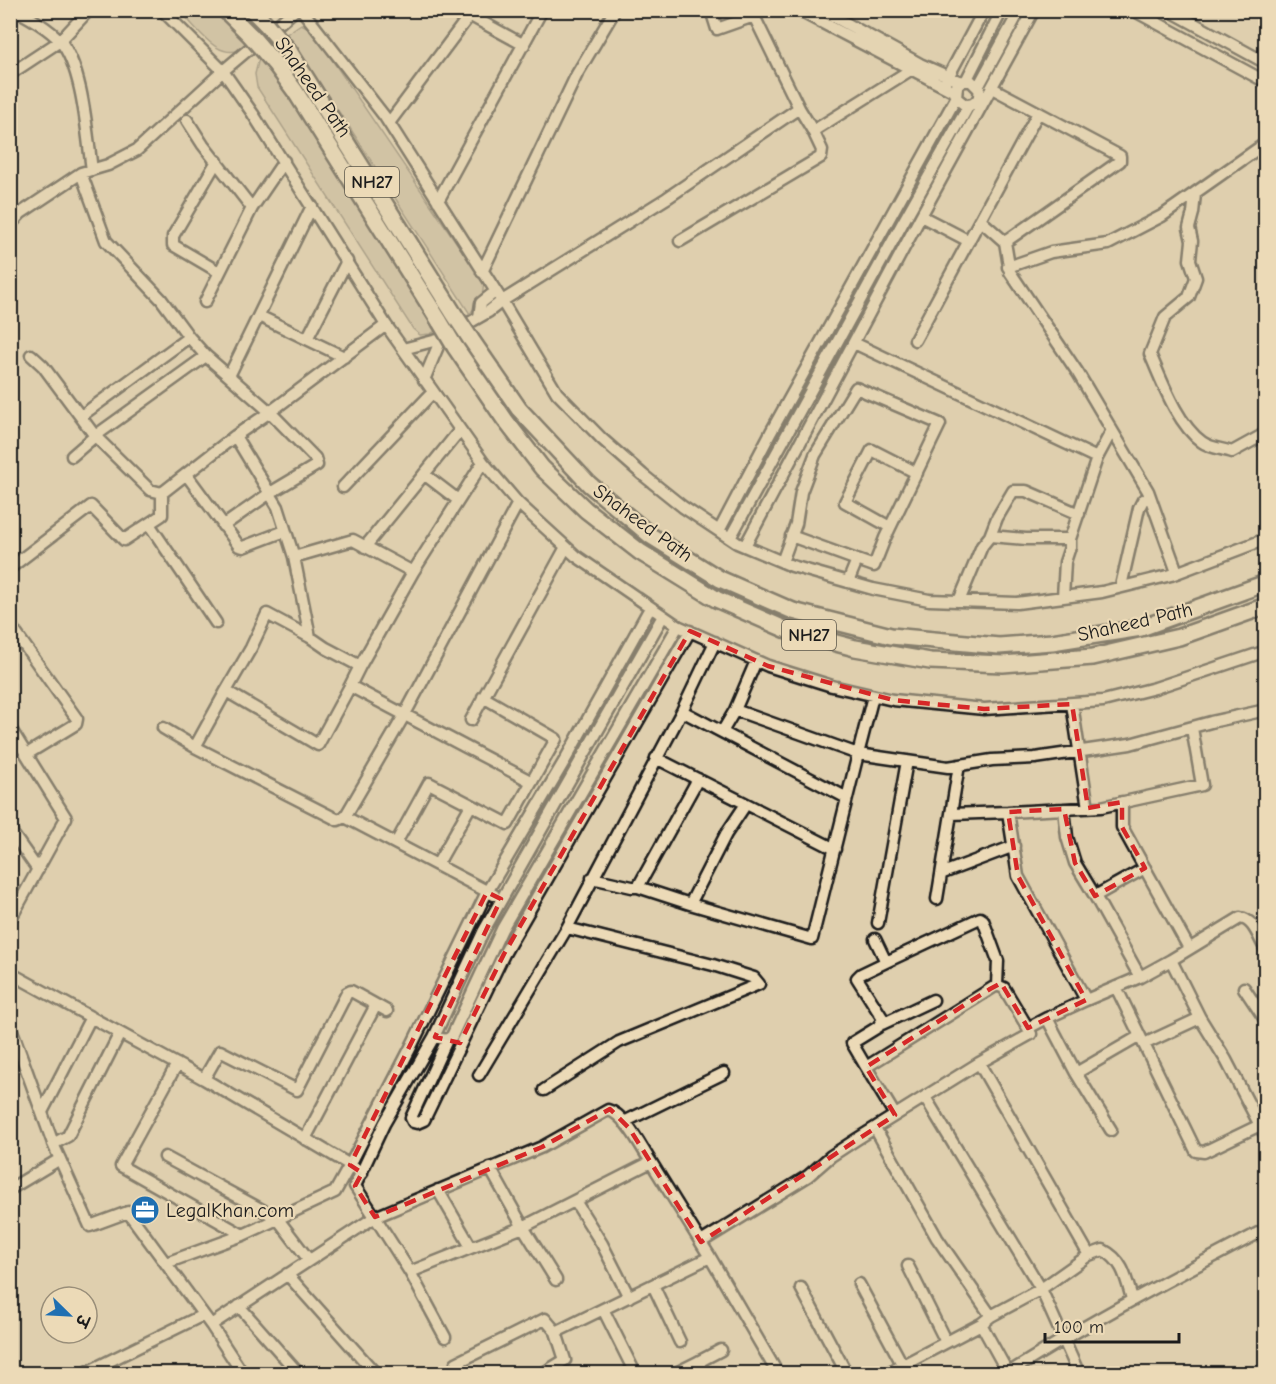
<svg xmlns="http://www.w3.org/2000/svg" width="1276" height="1384" font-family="'Comic Neue','Playpen Sans Deva',sans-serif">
  <rect width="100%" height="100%" fill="#dfcfae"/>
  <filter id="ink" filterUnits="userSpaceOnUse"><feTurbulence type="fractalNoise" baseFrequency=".0167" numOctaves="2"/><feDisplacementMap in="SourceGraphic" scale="12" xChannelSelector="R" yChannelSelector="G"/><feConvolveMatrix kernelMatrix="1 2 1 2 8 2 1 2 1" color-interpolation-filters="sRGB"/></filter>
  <g filter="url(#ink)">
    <path fill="#c2b498" stroke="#6f685a" stroke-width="1.5" d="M180 11H217L248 45C221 67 198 29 180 11Z
      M301 24 311 29 484 283 482 297 470 314 348 125 285 35Z
      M259 58 297 104 440 329 430 334 420 335 413 329 257 87 255 74Z"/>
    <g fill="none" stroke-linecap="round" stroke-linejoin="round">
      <g stroke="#1c1c1c" stroke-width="15">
        <path id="minor" d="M14 10C27 15 51 30 60 41 83 67 87 135 92 170
          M162 10 223 71 253 114 386 325 483 462 518 503 576 556 678 626 768 666 832 686 893 700 984 709 1103 701 1155 688 1266 651
          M295 10 223 71 137 150 108 165 81 173 106 241 161 299 189 337 206 356 270 412 386 325
          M302 10 385 117 502 301 557 393 602 439 643 475 683 507 737 543 792 566 873 589 929 600 1017 603 1102 592 1171 575 1266 539
          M460 10 524 45
          M711 10 717 29 754 16 799 108
          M798 10 955 92
          M822 10 920 64 961 82
          M1133 10 1266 82
          M1169 10 1266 63
          M10 74 60 41 89 10
          M946 81 984 10
          M966 81 1002 10
          M978 87 1020 10
          M992 88 1120 156V161L1005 242
          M187 120 203 145 252 208
          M389 123 469 16
          M217 161 173 236V245L219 272
          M1195 194 1193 213 1189 228 1192 241 1190 260 1196 278 1189 297 1165 317 1150 354C1162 381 1177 424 1202 442 1210 448 1223 449 1232 452L1261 436 1266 431
          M438 201 542 10
          M921 216 969 241
          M980 220 1005 242 1010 272 1078 373 1148 491 1177 572
          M10 225 21 213 81 173
          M680 241 821 157 822 150 813 131
          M1008 267 1051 252 1108 244 1162 216 1266 143
          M482 272 577 74 615 10
          M205 302 252 208 284 161
          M259 316 344 357
          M479 317 481 303 491 295
          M307 339 347 261
          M915 340 1038 113
          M854 343 1097 458
          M403 349 441 339 488 312 502 301 667 198 799 108 813 131 920 64
          M31 355 43 366 95 436 150 490 162 493
          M229 376 312 206
          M424 380 441 339
          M81 416 189 337
          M235 436 278 507 294 557 310 637
          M72 456 95 436 206 356
          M186 474 239 546 243 547 285 531
          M424 474 458 500
          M343 487 433 392
          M149 524 216 623
          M890 527 845 502 872 450 917 473
          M719 531 771 432 956 98 957 86 963 81H971L979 89C981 99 975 106 965 105L956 98
          M791 536 857 560
          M990 536 1026 539H1070
          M730 538 902 224 969 105
          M745 546 921 216 1034 10
          M365 547 460 430
          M294 557 353 540 413 572
          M782 562 796 524 801 492 815 455 856 388 940 424 885 538 874 566 857 560 848 582
          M10 568 91 506 124 540 162 515V493L235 436 270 412 315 458 317 465 270 493 223 526
          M1121 586 1139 508 1143 500
          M1063 597 1065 562 1070 547V539L1097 458 1111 432
          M959 601 982 546 990 536 997 518 1013 491H1026L1079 514
          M663 616 483 932 434 1037 447 1040 452 1036 502 929 678 626
          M10 625 77 719 76 724 27 754
          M360 666 413 572 483 462
          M226 691 251 648 267 614 310 637 326 648 360 666 350 686
          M1072 704 1088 808
          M735 710 858 754 873 696
          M682 711 847 798
          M471 720 566 547
          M10 728 66 818 10 920
          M163 728 195 747 226 691 318 745 350 686 532 782
          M722 732 735 710 756 661
          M195 747 338 820 345 817 405 714 518 503
          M656 758 835 849
          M1122 802V827L1189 948
          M1064 809 1008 812 1018 876 1086 1000 1140 977 1171 960
          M951 814 1008 812
          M345 817 494 895
          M10 830 38 870
          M396 843 429 783 508 824 556 739 483 697
          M437 865 471 805
          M943 873 1014 846
          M592 878 632 887H638L690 904 726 834 746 804
          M638 887 698 779
          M1095 896 1075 863 1067 837 1064 809 1101 807 1202 785 1192 728
          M937 899 959 765
          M690 904 812 939 858 754 948 767 992 760 1035 758 1130 744 1211 722 1266 710
          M878 923 907 761
          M1266 950C1259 939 1254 919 1240 918L1171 960 1200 1018 1226 1060 1266 1137
          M886 962 980 918 983 920 998 961 997 985
          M10 973 204 1079 350 1165 335 1192 243 1235 166 1263
          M1140 977 1095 896 1145 868
          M1116 987 1196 1151 1204 1152 1260 1125
          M1244 988 1266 1021
          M1086 1000 1047 1018 1076 1073 1140 1036
          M882 1024 933 1000
          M10 1025 54 1146 90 1226 128 1212 211 1325 243 1374
          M447 1040 411 1118 413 1122 417 1123 424 1120 504 954 690 631
          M1144 1044 1200 1018
          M979 1063 1089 1255
          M177 1064 121 1166 243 1235
          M866 1067 852 1043 878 1027 883 1019 857 978 861 974 886 962 875 939
          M1076 1073 1111 1130
          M479 1075 567 928 682 711 715 642
          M204 1079 220 1051 297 1090 347 993 351 991 387 1011
          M544 1090 619 1042 759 984 754 978 713 965 567 928
          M925 1097 1041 1289 1079 1374
          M42 1112 91 1017
          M895 1115 866 1067 997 985 1004 988 1028 1028 1047 1018
          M624 1122 724 1073
          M875 1128 937 1238 991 1316 981 1324 1008 1373
          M305 1139 376 1005
          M53 1144 68 1136 120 1033
          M165 1157 277 1218 309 1260
          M362 1173 350 1165 410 1049 487 892 565 760 650 608
          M10 1189 60 1159
          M438 1190 471 1247
          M575 1201 602 1244 629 1297
          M701 1242 808 1176 831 1156 857 1139 979 1063 1031 1034 1028 1028
          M908 1266 946 1342
          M410 1272 523 1227 490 1168
          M287 1274 376 1374
          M556 1280 523 1227 651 1162 710 1257
          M859 1284 902 1364
          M653 1285 680 1342
          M801 1288 847 1374
          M239 1306 299 1374
          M603 1309 632 1367
          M991 1316 1041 1289 1089 1255 1103 1250C1123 1260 1126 1278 1132 1299
          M211 1325 375 1217 355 1186 384 1124 434 1037
          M556 1332 710 1257 778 1374
          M445 1337 410 1272 375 1217 542 1147 608 1110C625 1114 641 1147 651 1162
          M698 1362 721 1350
          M456 1363 545 1319 556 1332 565 1360 542 1374
          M83 1374 203 1315
          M674 1374 698 1362 704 1374
          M886 1374 981 1324
          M1007 1374C1090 1321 1178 1275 1266 1229"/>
      </g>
      <g stroke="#1c1c1c" stroke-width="20">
        <path id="highway" d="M225 10 251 36
          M252 10 266 24
          M289 51 454 314
          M276 65 295 91 440 322
          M470 338 519 409 589 484 651 536 720 579 793 611 891 636 999 646 1052 642 1141 628 1266 583
          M455 347 505 420 542 468 586 510 640 552 716 599 787 630 855 648 930 661 1003 664 1093 657 1179 637 1266 606"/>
      </g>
      <use href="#minor" stroke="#ecdab7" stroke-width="10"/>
      <use href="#highway" stroke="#ecdab7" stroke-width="15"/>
      <g stroke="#1c1c1c" stroke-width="20" stroke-linecap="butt">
        <path id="highway-bridge" d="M266 24 289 51
          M251 36 276 65
          M454 314 470 338
          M440 322 455 347"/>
      </g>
      <use href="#highway-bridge" stroke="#ecdab7" stroke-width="15"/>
    </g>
  </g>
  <path d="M0 0H1276V1384H0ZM690 631 768 666 893 700 984 709 1072 704 1088 808 1122 802V827L1145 868 1095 896 1075 863 1064 809 1008 812 1018 876 1086 1000 1028 1028 1001 983 990 989 866 1067 895 1115 701 1242 629 1128 610 1109 542 1147 375 1217 355 1186 362 1173 350 1165 487 892 501 899 435 1037 460 1043 504 954Z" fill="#dfcfae" fill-opacity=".55" fill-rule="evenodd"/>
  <path fill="none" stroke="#d62828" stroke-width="4.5" stroke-dasharray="12 8" stroke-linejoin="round" d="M690 631 768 666 893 700 984 709 1072 704 1088 808 1122 802V827L1145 868 1095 896 1075 863 1064 809 1008 812 1018 876 1086 1000 1028 1028 1001 983 990 989 866 1067 895 1115 701 1242 629 1128 610 1109 542 1147 375 1217 355 1186 362 1173 350 1165 487 892 501 899 435 1037 460 1043 504 954Z"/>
  <defs>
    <g id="office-disc" transform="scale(1.5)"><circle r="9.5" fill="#1f6fb2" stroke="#ecdab7"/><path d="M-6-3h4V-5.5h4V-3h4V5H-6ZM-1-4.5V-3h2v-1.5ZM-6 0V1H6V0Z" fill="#fff"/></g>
  </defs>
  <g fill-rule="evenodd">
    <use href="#office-disc" x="145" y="1210"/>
  </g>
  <g text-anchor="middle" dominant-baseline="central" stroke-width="4.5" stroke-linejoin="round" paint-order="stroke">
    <g fill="#ecdab7" stroke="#5a554a" stroke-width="1.5">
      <rect x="345" y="167" width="54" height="30" rx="4.5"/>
      <rect x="782" y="620" width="54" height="30" rx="4.5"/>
    </g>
    <g font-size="18" font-weight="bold" fill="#1c1c1c">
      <text x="372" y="182">NH27</text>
      <text x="809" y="635">NH27</text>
    </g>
    <g font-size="20" fill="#1c1c1c" stroke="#ecdab7">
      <text transform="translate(313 87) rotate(55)">Shaheed Path</text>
      <text transform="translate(643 523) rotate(36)">Shaheed Path</text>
      <text transform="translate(1135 622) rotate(-13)">Shaheed Path</text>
    </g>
    <g font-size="20" fill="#1c1c1c" stroke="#ecdab7" text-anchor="start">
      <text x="166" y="1210">LegalKhan.com</text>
    </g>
  </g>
  <rect width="1276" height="1384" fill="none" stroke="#ecdab7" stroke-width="36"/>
  <rect x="18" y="18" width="1240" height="1348" fill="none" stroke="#1c1c1c" stroke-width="2" filter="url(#ink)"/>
  <g transform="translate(69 1315) rotate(114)"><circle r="28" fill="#ecdab7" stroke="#998e79" stroke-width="1.5"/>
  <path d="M0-4.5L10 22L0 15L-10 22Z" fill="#1f6fb2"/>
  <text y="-9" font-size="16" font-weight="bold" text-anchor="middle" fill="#1c1c1c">उ</text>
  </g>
  <path d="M1045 1333v9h134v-9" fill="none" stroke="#1c1c1c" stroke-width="3"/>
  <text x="1054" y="1333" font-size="18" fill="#1c1c1c" stroke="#ecdab7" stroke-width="4.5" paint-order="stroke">100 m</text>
</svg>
